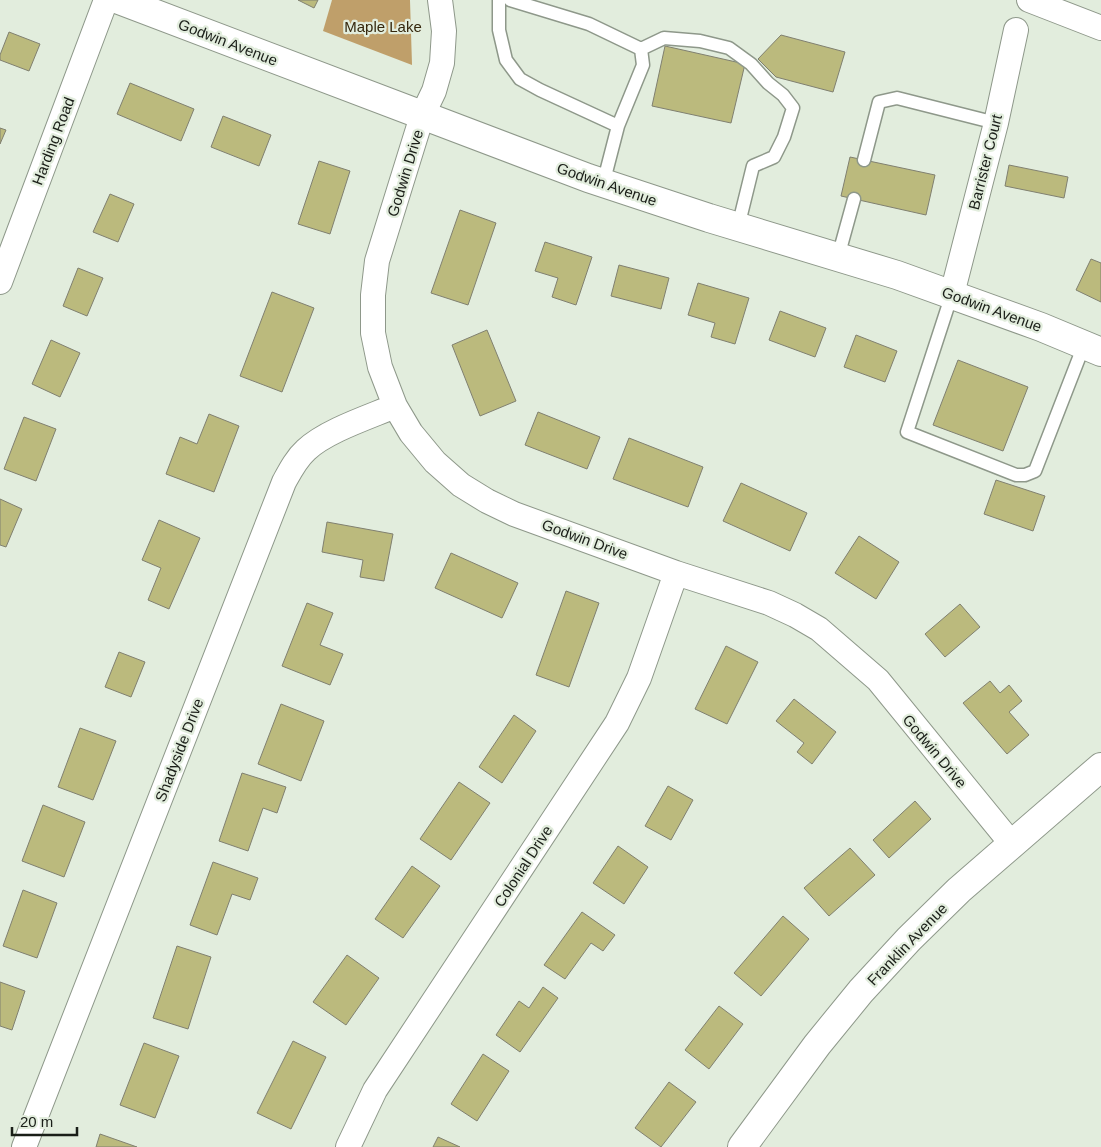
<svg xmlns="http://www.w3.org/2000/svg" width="1101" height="1147" font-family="Helvetica,sans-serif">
  <rect width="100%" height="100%" fill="#e2eddd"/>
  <path fill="#bf9f6a" d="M332 0H410L412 65 323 31Z"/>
  <path fill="#bbba7d" stroke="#808070" d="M298 0H318L314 8Z
    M9 32 40 44 29 71 0 60V55Z
    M781 35 845 52 833 92 776 77 758 59Z
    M665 46 745 64 731 123 652 106Z
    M130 83 194 109 181 141 117 114Z
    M223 116 271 135 259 166 211 147Z
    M0 128 6 130 0 144Z
    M850 157 935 175 926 215 841 196Z
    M319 161 350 171 330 234 298 224Z
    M1009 165 1068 177 1064 198 1005 186Z
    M110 194 134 204 118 242 93 232Z
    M460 210 496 223 468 305 431 293Z
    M545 242 592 257 576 305 552 297 558 278 535 271Z
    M1091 259 1101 263V302L1076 290Z
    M619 265 669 278 661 309 611 296Z
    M78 268 103 278 87 316 63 306Z
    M698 283 749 298 735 344 711 337 715 323 688 315Z
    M272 292 314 308 282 392 240 376Z
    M780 311 826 328 815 357 769 340Z
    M487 330 516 401 480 416 452 345Z
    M856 335 897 351 885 382 844 367Z
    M51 340 80 353 60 397 32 384Z
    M958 360 1028 387 1003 451 933 425Z
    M538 412 600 437 587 469 525 445Z
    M209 414 239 426 214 492 166 474 180 437 197 444Z
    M24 417 56 429 36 481 4 469Z
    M629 438 703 467 688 507 613 479Z
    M996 480 1045 496 1033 531 984 514Z
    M741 483 807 513 790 551 723 521Z
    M0 499 22 509 6 547 0 545Z
    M159 520 200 538 169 609 148 600 161 568 142 560Z
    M327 522 393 534 384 581 360 577 363 560 322 552Z
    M859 536 899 562 876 599 835 573Z
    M451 553 518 583 502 618 435 588Z
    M566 591 599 603 569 687 536 675Z
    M307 603 333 613 320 645 343 654 330 685 282 666Z
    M960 604 980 627 945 657 925 634Z
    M726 646 758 662 727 724 695 709Z
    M119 652 145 662 131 697 105 687Z
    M990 681 1000 693 1009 685 1022 701 1009 712 1029 735 1007 754 963 703Z
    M794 699 836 732 812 764 797 752 804 743 776 721Z
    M281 704 324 721 301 781 258 764Z
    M514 715 536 731 502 783 479 767Z
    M80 728 116 741 93 800 58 787Z
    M242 773 286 787 277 813 263 808 248 851 219 841Z
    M459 782 490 803 451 860 420 839Z
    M668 786 693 800 671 840 645 826Z
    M915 801 931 819 889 858 873 840Z
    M43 805 85 822 64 877 22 861Z
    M618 846 648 867 624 904 593 883Z
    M850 848 875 875 829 916 804 888Z
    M213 862 258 878 250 900 232 894 217 935 190 925Z
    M412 866 440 886 403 938 375 919Z
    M23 890 57 903 37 958 3 946Z
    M582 912 615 935 603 951 591 943 565 979 544 965Z
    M783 916 809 939 761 996 734 973Z
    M177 946 211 957 188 1029 153 1018Z
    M347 955 379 978 346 1025 313 1002Z
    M0 982 25 991 12 1030 0 1026Z
    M543 987 558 998 520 1052 496 1035 519 1001 529 1008Z
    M719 1006 743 1024 709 1069 685 1050Z
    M293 1041 326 1057 291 1129 257 1113Z
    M144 1043 179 1056 155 1118 120 1105Z
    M483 1054 509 1071 477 1121 451 1104Z
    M669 1082 696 1102 661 1147 635 1128Z
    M100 1134 137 1147H96Z
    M438 1137 460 1147H433Z"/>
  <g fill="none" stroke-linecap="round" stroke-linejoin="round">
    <g stroke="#8e988a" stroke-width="15">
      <path id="lane" d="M499 0V30L506 60 520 79 540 90 618 126
        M510 0 589 24 641 49 643 65 618 126 603 184
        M641 49 664 38 700 41 729 48 751 64 768 83 783 95 793 108 784 137 774 157 753 166 738 227
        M864 160 879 102 897 98 996 123
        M838 257 854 199
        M952 294 907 432 1016 475H1025L1035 471 1084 345"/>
    </g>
    <g stroke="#8e988a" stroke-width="26">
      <path id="street" d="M440 0 444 31 442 63 434 91 422 116 377 261 373 295V333L380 367 395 406 411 433 435 462 461 485 487 501 514 514 676 573 769 603 795 615 819 629 878 680 1011 843
        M1029 0 1101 28
        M0 282 106 0
        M952 294 996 123 1016 30
        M24 1147 284 482C290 471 296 459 306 450 326 431 369 417 395 406
        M348 1147 375 1090 617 723 639 678 676 573"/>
    </g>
    <g stroke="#8e988a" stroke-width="30">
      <path id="primary" d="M119 0 588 178 709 218 897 275 1041 327 1101 352
        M742 1147 817 1045 861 991 909 939 959 890 1101 767"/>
    </g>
    <use href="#lane" stroke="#fff" stroke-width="12"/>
    <use href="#street" stroke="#fff" stroke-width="24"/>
    <use href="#primary" stroke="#fff" stroke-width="28"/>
  </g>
  <g text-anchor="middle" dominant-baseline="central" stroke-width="4.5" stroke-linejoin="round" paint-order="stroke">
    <g font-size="15" fill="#35270d" stroke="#e2eddd">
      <text x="383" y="26">Maple Lake</text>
    </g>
    <g font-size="15" fill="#1a1e18" stroke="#e2eddd">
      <text transform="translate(228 42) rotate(21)">Godwin Avenue</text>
      <text transform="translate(53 141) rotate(-69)">Harding Road</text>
      <text transform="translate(985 162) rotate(-76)">Barrister Court</text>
      <text transform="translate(405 173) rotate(-73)">Godwin Drive</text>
      <text transform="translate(607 184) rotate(19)">Godwin Avenue</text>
      <text transform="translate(992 309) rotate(20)">Godwin Avenue</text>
      <text transform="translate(585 539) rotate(20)">Godwin Drive</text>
      <text transform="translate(179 750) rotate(-69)">Shadyside Drive</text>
      <text transform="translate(935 751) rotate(50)">Godwin Drive</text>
      <text transform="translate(523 866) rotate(-57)">Colonial Drive</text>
      <text transform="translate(907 944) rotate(-46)">Franklin Avenue</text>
    </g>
  </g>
  <path d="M12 1127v8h65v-8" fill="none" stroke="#1a1e18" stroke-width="2.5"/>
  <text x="20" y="1127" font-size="15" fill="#1a1e18" stroke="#e2eddd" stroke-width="4" paint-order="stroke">20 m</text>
</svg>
